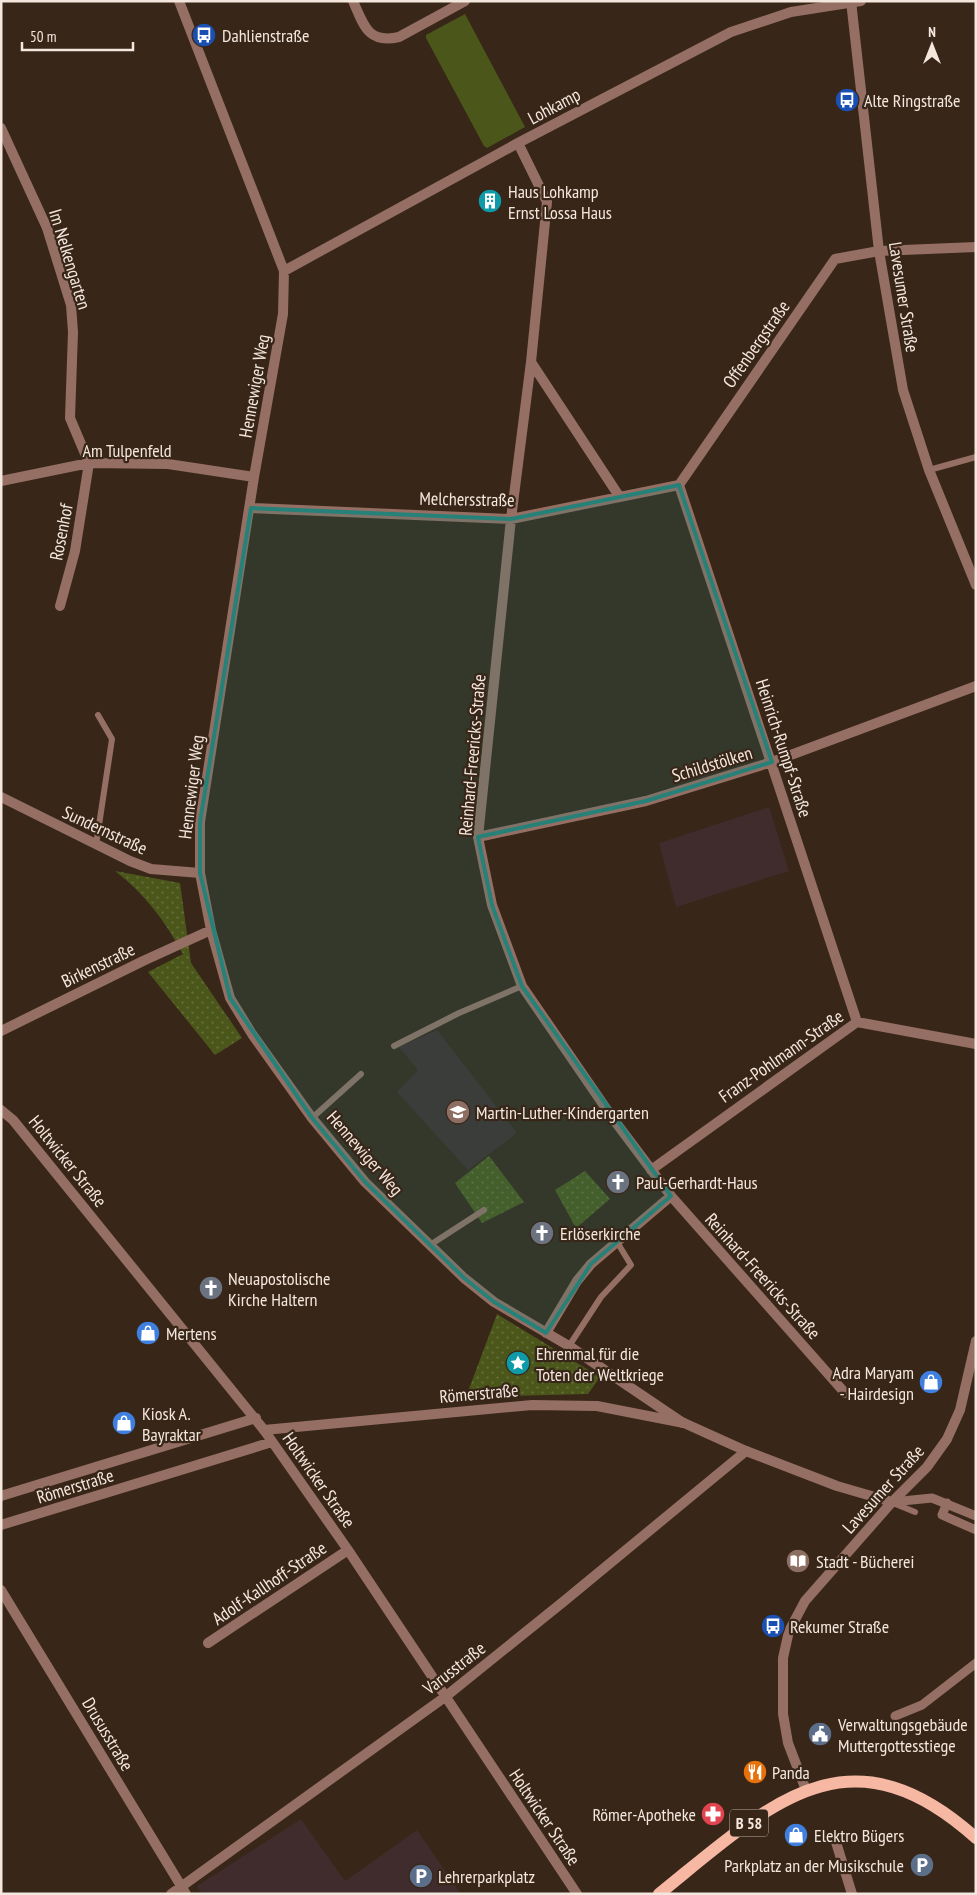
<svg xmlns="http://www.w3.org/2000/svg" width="977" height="1895" font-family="'PT Sans Narrow',sans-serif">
  <defs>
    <pattern id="grass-dots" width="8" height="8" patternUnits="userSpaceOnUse" patternTransform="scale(1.25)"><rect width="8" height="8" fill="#4b571a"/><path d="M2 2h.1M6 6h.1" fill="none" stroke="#666f3b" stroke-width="1.8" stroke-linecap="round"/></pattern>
  </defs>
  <rect width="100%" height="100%" fill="#382618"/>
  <path fill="#402c2c" d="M769 807 789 871 676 907 659 843Z
    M437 1030 517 1133 468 1170 397 1092 418 1070 399 1047Z
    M301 1819 345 1881 417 1830 461 1894H202L197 1886Z"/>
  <path fill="url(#grass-dots)" d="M115 871 180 883 191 963 242 1038 215 1055 148 972 183 954C166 922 144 893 115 871Z
    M489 1156 524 1202 482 1223 455 1183Z
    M585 1171 610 1199 576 1228 555 1190Z
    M497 1314 600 1377 588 1394 466 1397Z"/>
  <path fill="#4b571a" d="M465 14 525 127 487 148 484 146 426 38V35Z"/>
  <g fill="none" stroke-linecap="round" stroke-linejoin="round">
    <path stroke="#956f63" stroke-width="6" d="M929 470 976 457
      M96 845 112 739 98 715
      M394 1046 459 1013 522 986
      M312 1118 361 1074
      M430 1245 484 1210
      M569 1346 601 1297 631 1265 617 1242
      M893 1503 915 1512"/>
    <path stroke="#956f63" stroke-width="9" d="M892 1502 932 1498 976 1516
      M947 1503 942 1515 976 1530
      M895 1716 922 1705 976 1663"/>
    <path stroke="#956f63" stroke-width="10" d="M179 1 284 271 283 314 254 477 200 822V873L211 930 230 998 252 1034 312 1118 365 1182 464 1278 494 1302 569 1346 683 1423
      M353 1C364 26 368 44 399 37L465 1
      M1 128 47 228 71 305 73 332 70 418 89 463 75 551 60 606
      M518 143 547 202 531 362 511 519 478 837 492 905 522 986 614 1120 671 1196 845 1393
      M284 271 518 143 731 32 791 12 861 1
      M531 362 619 496
      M1 481 89 463 168 464 254 477
      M679 485 857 1022
      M679 485 835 259 879 251 976 247
      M251 508 511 519 679 485
      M1 797 130 861 151 869 200 873
      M478 837 646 801 772 762 976 686
      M1 1031 143 961 211 930
      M651 1170 857 1022 976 1044
      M546 1333 577 1281 591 1264 671 1196
      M264 1430 348 1550 577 1894
      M1 1496 256 1418
      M1 1525 272 1442
      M1 1590 186 1894
      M208 1643 348 1550
      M835 1839 852 1894
      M171 1894 445 1697 563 1602 746 1451"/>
    <path stroke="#956f63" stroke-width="10" d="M851 1 879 251 903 390 929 470 976 585
      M1 1110 13 1120 264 1430 532 1405 597 1406 684 1423 746 1451 837 1486 892 1502
      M806 1790 788 1743 783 1714V1658L789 1631 805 1601 892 1502 927 1467 947 1439 960 1410 976 1341"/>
    <path stroke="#f6b7a3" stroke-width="12" d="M659 1894C767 1807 847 1722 976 1838"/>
  </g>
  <path fill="#268179" fill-opacity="0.2" stroke="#268179" stroke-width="4" stroke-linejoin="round" d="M679 485 772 762 646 801 478 837 492 905 522 986 671 1196 591 1264 546 1333 494 1302 464 1278 365 1182 312 1118 230 998 200 873V822L251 508 511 519Z"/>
  <defs>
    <g id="bus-disc" transform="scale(1.25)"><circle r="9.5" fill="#1a4fb4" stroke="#382618"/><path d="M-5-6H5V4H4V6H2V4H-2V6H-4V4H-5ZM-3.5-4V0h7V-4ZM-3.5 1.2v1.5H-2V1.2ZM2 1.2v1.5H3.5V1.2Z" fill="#fff"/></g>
    <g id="building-disc" transform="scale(1.25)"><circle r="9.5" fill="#0f9aa8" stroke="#382618"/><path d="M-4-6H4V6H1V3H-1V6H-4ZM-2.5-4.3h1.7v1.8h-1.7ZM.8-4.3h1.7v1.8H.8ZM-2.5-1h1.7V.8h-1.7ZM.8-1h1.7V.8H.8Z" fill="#fff"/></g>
    <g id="school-disc" transform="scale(1.25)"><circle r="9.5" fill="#8d6e63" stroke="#382618"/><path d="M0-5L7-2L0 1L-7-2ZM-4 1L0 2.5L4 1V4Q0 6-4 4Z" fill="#fff"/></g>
    <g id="church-disc" transform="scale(1.25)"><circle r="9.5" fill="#6b7280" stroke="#382618"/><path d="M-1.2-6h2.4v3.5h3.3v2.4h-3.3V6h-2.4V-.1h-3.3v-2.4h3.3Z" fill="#fff"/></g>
    <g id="shop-disc" transform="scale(1.25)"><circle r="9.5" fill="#3f7fe0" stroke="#382618"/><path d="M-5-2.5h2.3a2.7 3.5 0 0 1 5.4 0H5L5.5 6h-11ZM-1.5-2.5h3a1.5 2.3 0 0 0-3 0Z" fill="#fff"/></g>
    <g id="sight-disc" transform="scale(1.25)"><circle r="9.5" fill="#0f9aa8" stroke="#382618"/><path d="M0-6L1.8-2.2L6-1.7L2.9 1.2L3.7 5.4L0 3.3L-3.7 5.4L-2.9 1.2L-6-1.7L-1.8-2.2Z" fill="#fff"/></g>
    <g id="library-disc" transform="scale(1.25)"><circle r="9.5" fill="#8d6e63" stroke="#382618"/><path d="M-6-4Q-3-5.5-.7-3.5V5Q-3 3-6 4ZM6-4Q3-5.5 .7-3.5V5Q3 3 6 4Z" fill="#fff"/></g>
    <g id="civic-disc" transform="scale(1.25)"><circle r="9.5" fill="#5c6f8a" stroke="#382618"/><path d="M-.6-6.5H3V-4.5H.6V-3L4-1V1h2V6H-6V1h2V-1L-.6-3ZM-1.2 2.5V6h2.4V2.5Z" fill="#fff"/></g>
    <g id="restaurant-disc" transform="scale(1.25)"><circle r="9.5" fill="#e8710a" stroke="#382618"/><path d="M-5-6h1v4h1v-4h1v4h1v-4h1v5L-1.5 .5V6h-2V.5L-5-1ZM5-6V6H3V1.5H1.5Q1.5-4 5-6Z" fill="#fff"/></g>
    <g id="pharmacy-disc" transform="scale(1.25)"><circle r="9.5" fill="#e0444e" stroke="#382618"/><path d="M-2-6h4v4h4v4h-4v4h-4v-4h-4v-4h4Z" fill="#fff"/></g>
    <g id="parking-disc" transform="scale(1.25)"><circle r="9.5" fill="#5c6f8a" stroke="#382618"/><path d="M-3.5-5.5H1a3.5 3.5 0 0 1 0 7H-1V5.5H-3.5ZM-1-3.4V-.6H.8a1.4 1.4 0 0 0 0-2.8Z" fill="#fff"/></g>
  </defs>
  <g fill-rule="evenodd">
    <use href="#bus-disc" x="204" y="35"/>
    <use href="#bus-disc" x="847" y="100"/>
    <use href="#building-disc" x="490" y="201"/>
    <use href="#school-disc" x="458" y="1112"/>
    <use href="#church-disc" x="618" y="1182"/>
    <use href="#church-disc" x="542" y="1233"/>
    <use href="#church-disc" x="211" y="1288"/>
    <use href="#shop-disc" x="148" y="1333"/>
    <use href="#sight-disc" x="518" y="1363"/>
    <use href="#shop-disc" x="931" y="1382"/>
    <use href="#shop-disc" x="124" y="1423"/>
    <use href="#library-disc" x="798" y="1561"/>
    <use href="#bus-disc" x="773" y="1626"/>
    <use href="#civic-disc" x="820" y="1734"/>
    <use href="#restaurant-disc" x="755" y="1772"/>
    <use href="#pharmacy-disc" x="713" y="1814"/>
    <use href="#shop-disc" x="796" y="1835"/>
    <use href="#parking-disc" x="922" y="1865"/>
    <use href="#parking-disc" x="421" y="1876"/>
  </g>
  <g text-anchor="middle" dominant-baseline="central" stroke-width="4.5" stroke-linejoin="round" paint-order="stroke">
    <rect fill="#382618" stroke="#bcada3" stroke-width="1" x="730" y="1809.5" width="38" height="27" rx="4"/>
    <g font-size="16" font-weight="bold" fill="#f4e7de">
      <text x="749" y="1823">B 58</text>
    </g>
    <g font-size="18" fill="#f4e7de" stroke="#382618" text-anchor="start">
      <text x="222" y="35">Dahlienstraße</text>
      <text x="864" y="100">Alte Ringstraße</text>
      <text x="508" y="191">Haus Lohkamp<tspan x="508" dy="21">Ernst Lossa Haus</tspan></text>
      <text x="476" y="1112">Martin-Luther-Kindergarten</text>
      <text x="636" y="1182">Paul-Gerhardt-Haus</text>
      <text x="560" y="1233">Erlöserkirche</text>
      <text x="228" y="1278">Neuapostolische<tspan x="228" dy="21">Kirche Haltern</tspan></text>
      <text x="166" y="1333">Mertens</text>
      <text x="536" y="1353">Ehrenmal für die<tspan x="536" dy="21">Toten der Weltkriege</tspan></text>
      <text x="914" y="1372" text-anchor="end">Adra Maryam<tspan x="914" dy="21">- Hairdesign</tspan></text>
      <text x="142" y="1413">Kiosk A.<tspan x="142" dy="21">Bayraktar</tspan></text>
      <text x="816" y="1561">Stadt - Bücherei</text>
      <text x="790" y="1626">Rekumer Straße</text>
      <text x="838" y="1724">Verwaltungsgebäude<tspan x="838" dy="21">Muttergottesstiege</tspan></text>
      <text x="772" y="1772">Panda</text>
      <text x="696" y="1814" text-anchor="end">Römer-Apotheke</text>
      <text x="814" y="1835">Elektro Bügers</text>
      <text x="904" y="1865" text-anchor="end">Parkplatz an der Musikschule</text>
      <text x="438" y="1876">Lehrerparkplatz</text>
    </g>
    <g font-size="18" fill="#f4e7de" stroke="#382618">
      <text transform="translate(554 106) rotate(-28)">Lohkamp</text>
      <text transform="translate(70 259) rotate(73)">Im Nelkengarten</text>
      <text transform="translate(904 297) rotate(81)">Lavesumer Straße</text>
      <text transform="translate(756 344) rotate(-55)">Offenbergstraße</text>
      <text transform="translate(254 386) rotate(-80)">Hennewiger Weg</text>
      <text x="127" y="450">Am Tulpenfeld</text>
      <text transform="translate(467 499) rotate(1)">Melchersstraße</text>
      <text transform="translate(61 532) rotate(-79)">Rosenhof</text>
      <text transform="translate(784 748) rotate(72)">Heinrich-Rumpf-Straße</text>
      <text transform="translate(472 755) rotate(-85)">Reinhard-Freericks-Straße</text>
      <text transform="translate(712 764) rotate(-17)">Schildstölken</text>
      <text transform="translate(191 787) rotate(-83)">Hennewiger Weg</text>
      <text transform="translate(105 830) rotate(25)">Sundernstraße</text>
      <text transform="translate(98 965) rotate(-26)">Birkenstraße</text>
      <text transform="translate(781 1056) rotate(-35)">Franz-Pohlmann-Straße</text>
      <text transform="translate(365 1153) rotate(49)">Hennewiger Weg</text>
      <text transform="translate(68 1161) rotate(51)">Holtwicker Straße</text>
      <text transform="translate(763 1276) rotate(48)">Reinhard-Freericks-Straße</text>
      <text transform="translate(479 1393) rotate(-5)">Römerstraße</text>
      <text transform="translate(319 1480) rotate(55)">Holtwicker Straße</text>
      <text transform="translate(75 1486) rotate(-17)">Römerstraße</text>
      <text transform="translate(883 1489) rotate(-48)">Lavesumer Straße</text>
      <text transform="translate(269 1583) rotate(-34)">Adolf-Kallhoff-Straße</text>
      <text transform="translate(454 1668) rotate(-38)">Varusstraße</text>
      <text transform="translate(108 1734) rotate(59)">Drususstraße</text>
      <text transform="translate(545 1817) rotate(56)">Holtwicker Straße</text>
    </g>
  </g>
  <rect width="977" height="1895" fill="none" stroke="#f4e7de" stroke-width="5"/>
  <g transform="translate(932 45)" stroke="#382618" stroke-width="4" paint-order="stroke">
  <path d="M0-4L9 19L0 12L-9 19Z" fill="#f4e7de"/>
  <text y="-8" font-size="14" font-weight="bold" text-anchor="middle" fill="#f4e7de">N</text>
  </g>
  <path d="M22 42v8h111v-8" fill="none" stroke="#f4e7de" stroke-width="2.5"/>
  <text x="30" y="42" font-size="15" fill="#f4e7de" stroke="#382618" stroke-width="4" paint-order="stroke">50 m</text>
</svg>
